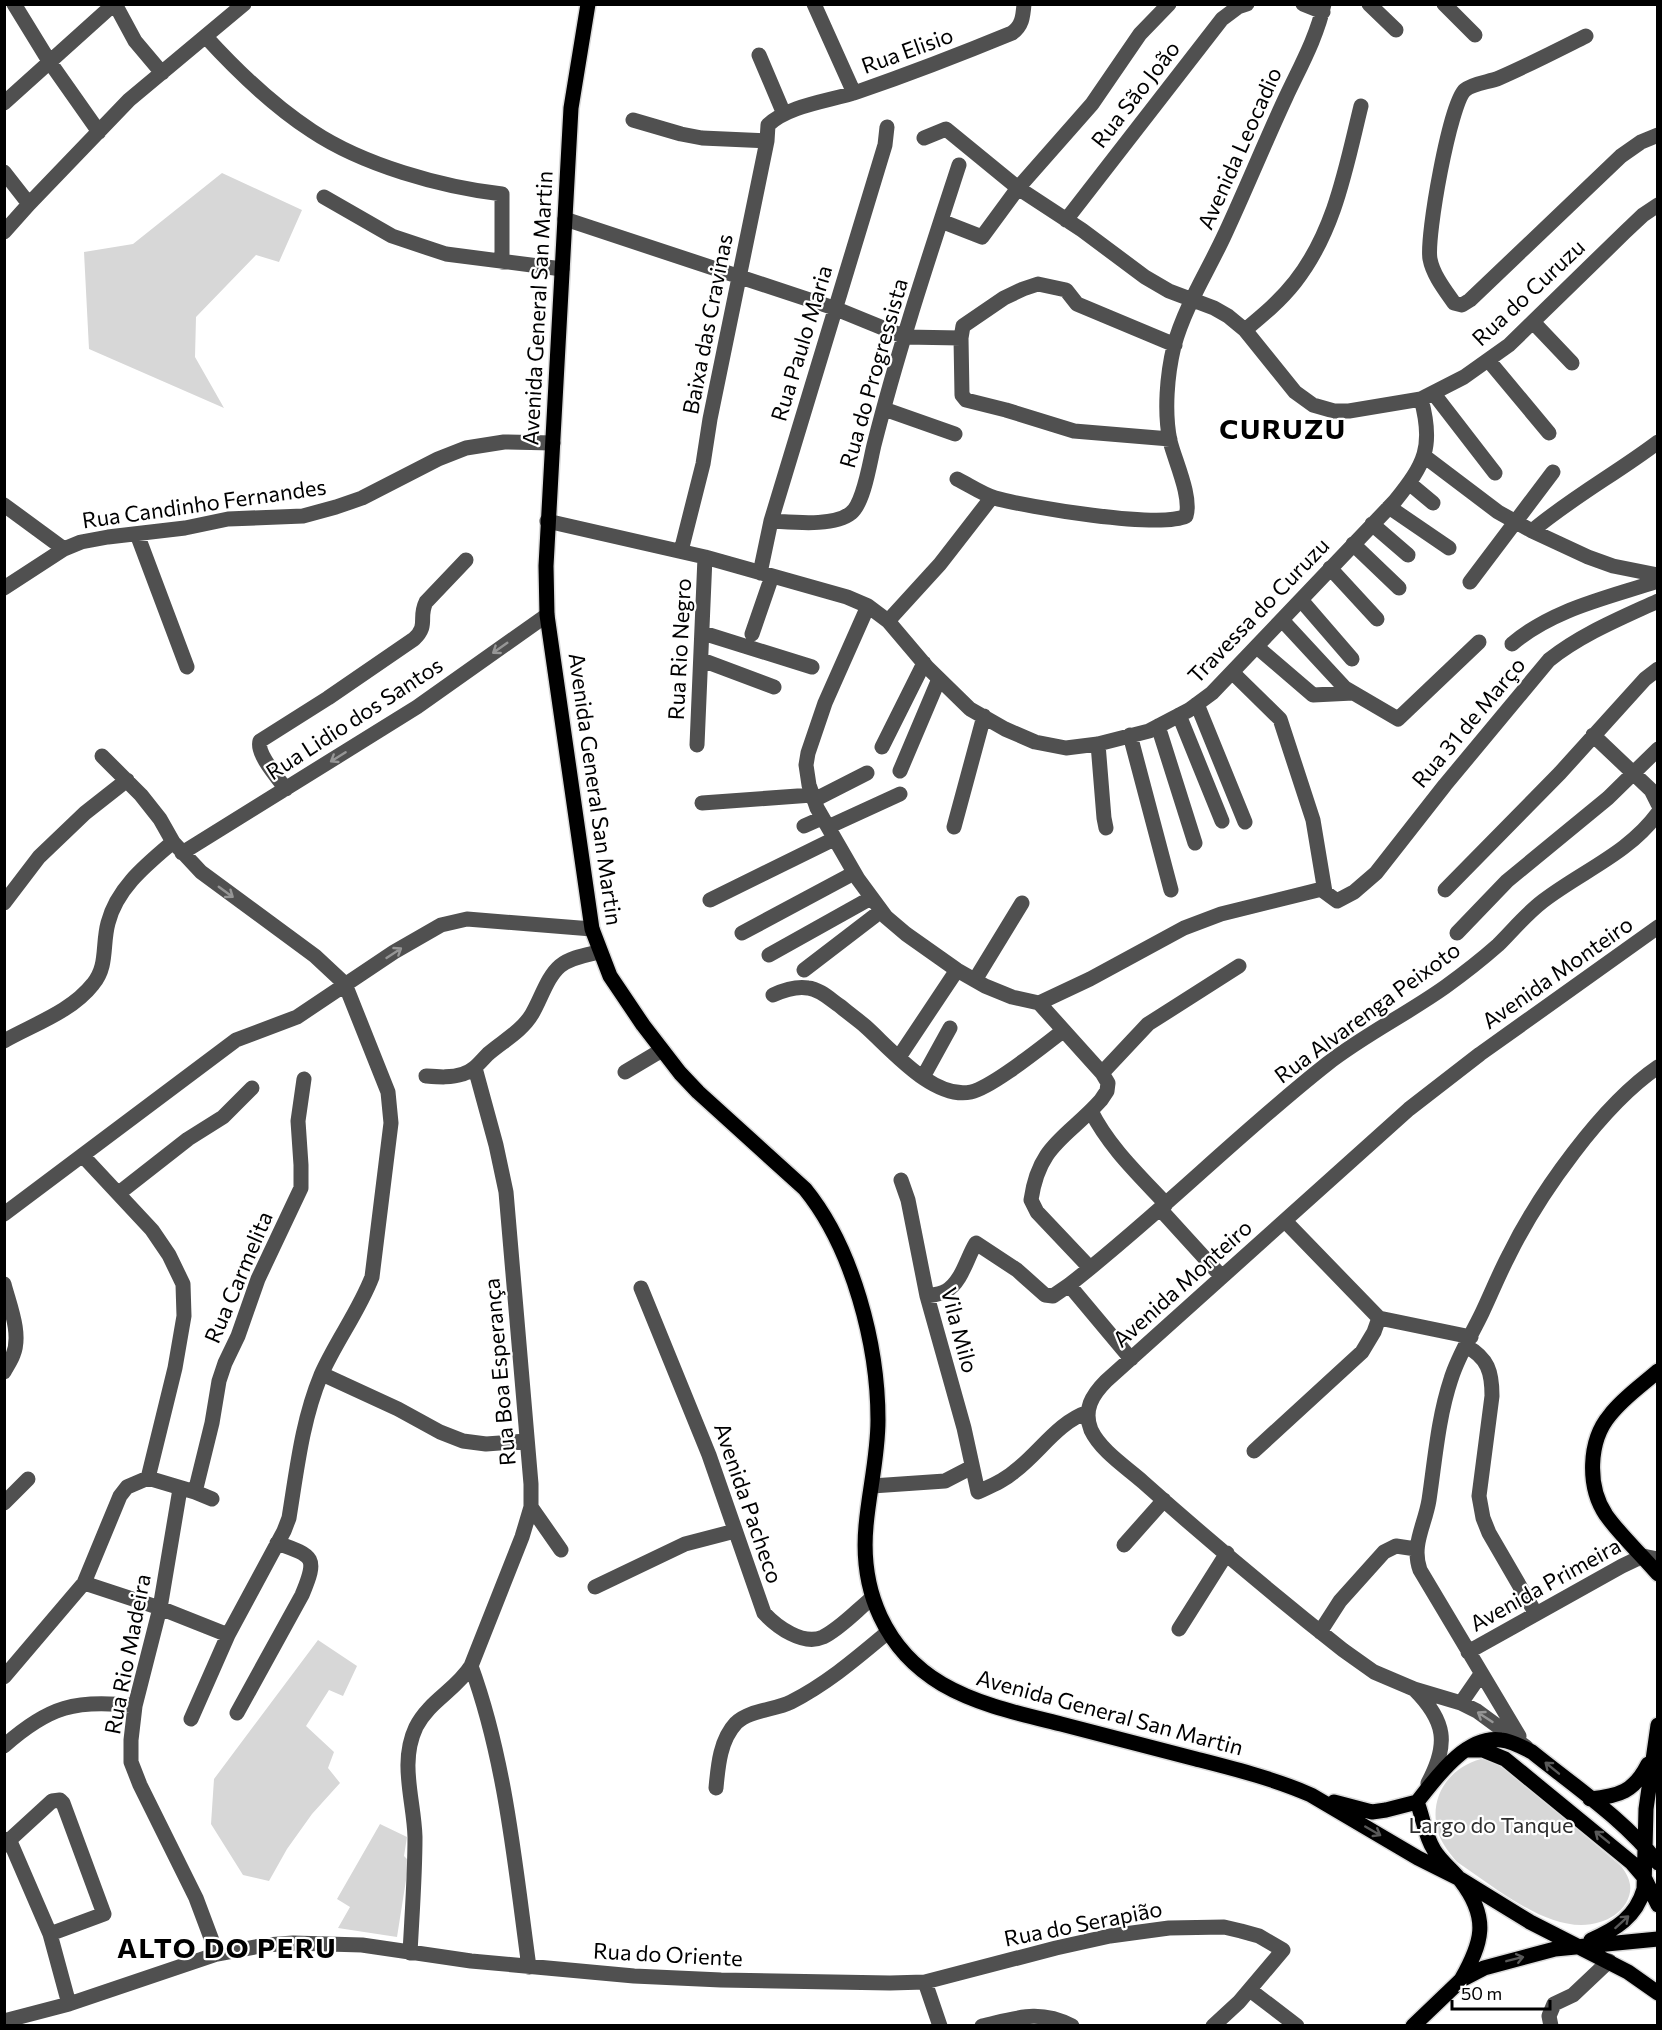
<svg xmlns="http://www.w3.org/2000/svg" width="1662" height="2030" font-family="Commissioner,sans-serif">
  <rect width="100%" height="100%" fill="#fff"/>
  <path fill="#d7d7d7" d="M222 173 302 210 279 262 256 255 196 317 195 357 224 408 89 349 84 252 133 244Z
    M318 1640 357 1666 343 1696 329 1690 306 1726 334 1752 328 1768 340 1783 312 1814 287 1849 269 1881 243 1875 211 1824 214 1779Z
    M1481 1759 1492 1760 1504 1768 1621 1866C1630 1878 1634 1889 1626 1903 1620 1913 1610 1919 1600 1922 1554 1938 1495 1887 1457 1862 1450 1854 1443 1845 1439 1835 1427 1800 1447 1768 1481 1759Z
    M380 1824 407 1837 404 1856 409 1861 397 1937 338 1928 350 1907 337 1899Z"/>
  <g fill="none" stroke-linecap="round" stroke-linejoin="round">
    <g stroke="#dbdbdb" stroke-width="18">
      <path id="major" d="M588 4 571 108 546 566 547 615 592 929 610 976 643 1025 680 1073 698 1092 805 1189C853 1248 878 1345 878 1420 878 1456 869 1491 866 1526 860 1591 885 1650 942 1684 978 1705 1021 1714 1061 1724 1106 1736 1151 1747 1196 1759 1235 1769 1275 1779 1311 1795L1418 1858 1460 1879 1530 1922 1628 1972 1658 1993
        M1658 1371C1642 1385 1623 1398 1610 1415 1588 1441 1587 1487 1606 1515 1621 1536 1641 1554 1658 1574
        M1467 1750H1483L1505 1759 1632 1863 1644 1877 1658 1905
        M1590 1799C1619 1796 1634 1792 1648 1764
        M1334 1802 1372 1812 1386 1810 1417 1802
        M1417 1802C1436 1778 1466 1735 1501 1740 1512 1741 1522 1747 1532 1752 1574 1786 1625 1820 1658 1863
        M1417 1802C1423 1817 1425 1836 1434 1850 1441 1862 1453 1870 1461 1881 1490 1919 1482 1943 1461 1980
        M1591 1940C1616 1929 1636 1917 1644 1889L1646 1809 1658 1725
        M1413 2026 1461 1980 1484 1968 1555 1949 1658 1939"/>
    </g>
    <path stroke="#505050" stroke-width="15" d="M14 4 49 61 99 132
      M115 4 135 41 162 73
      M814 4 854 93
      M1303 4 1323 12
      M1369 4 1396 30
      M1444 4 1475 35
      M1586 36C1558 50 1529 65 1499 78 1490 82 1473 83 1465 90 1450 103 1426 237 1430 259 1433 275 1445 290 1454 303L1462 305 1470 300 1621 156 1641 142 1658 135
      M206 37C238 72 272 105 312 131 363 165 441 187 502 194V262
      M759 55 784 114
      M4 103 114 4
      M633 120 681 134 702 138 767 141
      M924 138 946 129 1018 188 1082 230 1145 277 1169 291 1214 308 1228 316 1245 330 1295 392 1313 405 1334 411H1349L1421 399 1464 377 1509 345 1625 232 1643 215 1658 205
      M4 172 29 204
      M324 197 392 236 446 254 562 269
      M565 219 834 308 905 337 961 338
      M1066 220 1222 19 1238 7 1247 4
      M941 221 982 237 1018 188 1092 104 1140 34 1169 4
      M4 232 29 204 129 100 244 4
      M1533 322 1572 363
      M1245 330C1263 315 1280 301 1295 282 1335 231 1346 167 1361 106
      M1489 361 1549 433
      M1434 394 1495 473
      M884 409 955 434
      M1170 439 1074 431 1006 410 966 400 962 395 961 338 963 326 1004 298 1023 289 1038 284 1066 290 1077 304 1175 345
      M1424 456 1498 512 1532 531 1588 557 1613 566 1658 575
      M957 479C969 485 982 494 995 498 1026 507 1160 529 1186 516 1192 497 1175 461 1170 441 1164 412 1167 375 1174 346 1185 306 1208 271 1225 234 1246 189 1265 142 1286 97 1300 67 1317 37 1324 4
      M1409 483 1433 503
      M4 505 64 549
      M1389 507 1449 548
      M547 521 705 557 847 597 868 606 888 621 927 667 970 709 1005 729 1035 742 1066 748 1098 744 1149 731 1189 710 1212 693 1395 501C1425 464 1434 446 1421 399
      M771 521C792 522 834 527 851 513 864 503 870 461 874 445 898 350 929 257 959 165
      M1372 524 1408 555
      M1532 531C1571 498 1617 473 1658 442
      M137 534 187 667
      M1353 544 1399 588
      M681 551 703 464 710 419 767 141 768 125C789 105 830 101 857 92 909 74 961 54 1012 33 1022 26 1023 17 1024 4
      M1330 568 1377 619
      M760 573 771 521 885 145 887 127
      M1470 582 1553 472
      M4 588 64 549 81 542 108 537 185 528 228 519 303 516 336 507 362 498 438 459 466 448 504 442 553 443
      M1301 600 1352 659
      M868 606 825 703 808 753 806 765 809 785 817 808 858 879 886 917 906 934 957 970 985 986 1012 997 1039 1003 1102 1073
      M1282 620 1345 688 1398 719 1479 642
      M888 621 940 564 992 497
      M703 633 812 667
      M752 634 772 576
      M1512 644C1553 609 1607 598 1658 581
      M1257 647 1313 695 1353 693
      M702 660 774 687
      M1232 672 1280 719 1313 820 1325 892
      M1197 704 1245 822
      M1179 715 1222 821
      M1158 726 1195 843
      M1130 735 1171 890
      M1593 735 1651 790 1658 804
      M1098 744 1104 818 1106 828
      M697 745 705 557
      M882 747 924 663
      M102 756 141 795 160 819 173 842 201 872 315 956 345 984 388 1092 391 1123 372 1277C359 1311 336 1341 321 1375 302 1421 297 1469 289 1518L284 1531 228 1635 191 1719
      M900 771 939 679
      M286 789C278 778 256 754 260 741L328 698 414 639C429 625 418 618 426 602L466 560
      M814 800 867 773
      M702 803 812 795
      M804 826 822 818
      M828 827 900 794
      M954 827 984 716
      M182 853 417 707 547 615
      M1445 890 1560 773 1645 679 1658 669
      M710 900 834 839
      M4 903 39 857 85 813 127 780
      M742 933 854 873
      M1457 933 1507 881 1608 798 1658 749
      M769 955 871 898
      M804 970 881 911
      M975 980 1022 903
      M773 995C784 990 796 986 808 988 820 989 831 1000 840 1006 848 1013 857 1019 865 1026 891 1049 933 1100 971 1092 993 1087 1044 1045 1063 1031
      M1039 1003 1090 979 1184 928 1221 914 1318 890H1322L1337 901 1354 892 1376 873 1445 785 1549 660C1582 634 1619 619 1658 601
      M4 1041C34 1024 71 1012 93 984 108 966 102 945 108 923 117 888 146 865 173 842
      M899 1057 957 970
      M625 1072 662 1050
      M426 1076C439 1077 451 1078 463 1074 474 1071 480 1062 488 1054 503 1041 522 1031 532 1014 541 999 547 977 560 966 571 957 587 955 599 952
      M923 1077 950 1028
      M1091 1111C1109 1147 1139 1175 1166 1204
      M83 1156 152 1230 169 1255 183 1284 184 1316 175 1368 148 1478
      M901 1180 908 1200 927 1296 964 1428 978 1492C991 1486 1004 1481 1015 1471 1040 1452 1058 1422 1088 1412
      M119 1193 188 1139 223 1117 252 1088
      M1160 1209 1222 1277
      M4 1214 236 1040 297 1017 394 952 441 925 467 919 592 929
      M1285 1221 1379 1318
      M1090 1268 1037 1212 1031 1200C1039 1144 1067 1138 1101 1100L1107 1091 1108 1083 1102 1073 1148 1024 1239 966
      M4 1284C9 1304 22 1334 13 1355 11 1361 7 1366 4 1372
      M1069 1285 1131 1359
      M641 1288 709 1455 764 1613C777 1627 803 1646 823 1637 841 1628 857 1610 872 1598
      M927 1296C933 1295 941 1294 946 1291 962 1282 967 1257 976 1243L1017 1270 1045 1295 1053 1296 1069 1285C1159 1215 1238 1134 1327 1064 1364 1035 1407 1014 1445 987 1463 974 1481 960 1498 945 1513 930 1526 914 1543 901 1582 871 1628 854 1658 813
      M1379 1318 1471 1337
      M1466 1346C1488 1358 1492 1372 1492 1396L1479 1496 1483 1518 1489 1533 1536 1614
      M322 1374 398 1409 440 1432 463 1441 486 1444 527 1441
      M1254 1451 1362 1352 1374 1332 1379 1318
      M872 1486 945 1481 972 1467
      M180 1489 160 1608 135 1706 131 1740V1762L140 1785 196 1898 217 1954
      M195 1492 212 1423 219 1381 225 1363 238 1336 258 1279 301 1188V1165L298 1121 304 1079
      M4 1503 28 1479
      M531 1507 561 1550
      M1124 1545 1164 1500
      M84 1583 160 1608 228 1635
      M595 1587 685 1544 735 1531
      M1179 1629 1227 1553
      M1320 1632 1340 1601 1384 1552 1396 1546 1416 1549
      M1468 1652 1622 1566 1643 1556 1658 1559
      M471 1666C506 1762 515 1866 529 1967
      M4 1677 84 1583 120 1496 127 1487 148 1478 195 1492 212 1499
      M1414 1689C1446 1721 1449 1744 1428 1783
      M1461 1703 1481 1674
      M237 1713 302 1595C318 1557 314 1556 277 1543
      M1519 1736 1420 1570C1411 1545 1425 1525 1429 1500 1435 1460 1438 1418 1451 1379 1458 1356 1472 1334 1482 1313 1491 1294 1499 1274 1509 1255 1539 1194 1602 1105 1658 1067
      M4 1746C49 1706 76 1699 135 1706
      M1526 1747 1477 1711 1461 1703 1414 1689 1374 1672 1343 1650C1275 1596 1208 1540 1143 1482 1126 1467 1101 1451 1091 1430 1083 1410 1092 1395 1106 1381L1409 1109 1480 1054 1658 927
      M716 1788C718 1766 720 1740 736 1723 749 1710 775 1710 791 1702 827 1684 858 1657 888 1632
      M9 1839 50 1934 69 2004
      M4 1845 52 1801 60 1800 63 1803 104 1914 50 1934
      M410 1953C412 1914 415 1876 415 1837 414 1800 399 1763 416 1727 429 1701 456 1690 471 1666L522 1537 531 1507V1484L506 1192 496 1145 475 1068
      M925 1982 940 2026
      M1250 1990 1297 2026
      M4 2021 69 2004 217 1954 266 1945 293 1943 362 1945 471 1961 634 1976 721 1980 890 1983 925 1982 1056 1948 1110 1936 1169 1928 1224 1927 1241 1931 1259 1936 1283 1950 1239 2002 1213 2026
      M982 2026C1017 2018 1039 2009 1072 2026
      M1551 2026 1549 2016 1554 2004 1573 1995 1609 1961"/>
    <use href="#major" stroke="#000" stroke-width="15"/>
  </g>
  <defs><path id="oneway-shaft" d="M-6 0H5M1.5-3L5.5 0L1.5 3" fill="none" stroke-width="1.6" stroke-linecap="round" stroke-linejoin="round" transform="scale(1.5)"/></defs>
  <g stroke="#969696">
    <use href="#oneway-shaft" transform="translate(500 648) rotate(145)"/>
    <use href="#oneway-shaft" transform="translate(338 757) rotate(148)"/>
    <use href="#oneway-shaft" transform="translate(226 892) rotate(36)"/>
    <use href="#oneway-shaft" transform="translate(394 953) rotate(-33)"/>
    <use href="#oneway-shaft" transform="translate(1485 1717) rotate(-147)"/>
  </g>
  <g stroke="#595959">
    <use href="#oneway-shaft" transform="translate(1552 1768) rotate(-141)"/>
    <use href="#oneway-shaft" transform="translate(1373 1831) rotate(30)"/>
    <use href="#oneway-shaft" transform="translate(1602 1837) rotate(-141)"/>
    <use href="#oneway-shaft" transform="translate(1622 1922) rotate(-42)"/>
    <use href="#oneway-shaft" transform="translate(1515 1959) rotate(-14)"/>
  </g>
  <g text-anchor="middle" dominant-baseline="central" stroke-width="4.5" stroke-linejoin="round" paint-order="stroke">
    <g font-size="22" fill="#000" stroke="#fff">
      <text transform="translate(907 50) rotate(-20)">Rua Elisio</text>
      <text transform="translate(1135 94) rotate(-52)">Rua São João</text>
      <text transform="translate(1239 148) rotate(-66)">Avenida Leocadio</text>
      <text transform="translate(1528 292) rotate(-43)">Rua do Curuzu</text>
      <text transform="translate(537 308) rotate(-87)">Avenida General San Martin</text>
      <text transform="translate(707 324) rotate(-79)">Baixa das Cravinas</text>
      <text transform="translate(801 343) rotate(-73)">Rua Paulo Maria</text>
      <text transform="translate(873 373) rotate(-74)">Rua do Progressista</text>
      <text transform="translate(204 503) rotate(-8)">Rua Candinho Fernandes</text>
      <text transform="translate(1258 610) rotate(-46)">Travessa do Curuzu</text>
      <text transform="translate(679 649) rotate(-87)">Rua Rio Negro</text>
      <text transform="translate(354 718) rotate(-33)">Rua Lidio dos Santos</text>
      <text transform="translate(1468 722) rotate(-50)">Rua 31 de Março</text>
      <text transform="translate(596 789) rotate(82)">Avenida General San Martin</text>
      <text transform="translate(1557 972) rotate(-35)">Avenida Monteiro</text>
      <text transform="translate(1367 1012) rotate(-36)">Rua Alvarenga Peixoto</text>
      <text transform="translate(238 1277) rotate(-67)">Rua Carmelita</text>
      <text transform="translate(1182 1283) rotate(-42)">Avenida Monteiro</text>
      <text transform="translate(960 1330) rotate(75)">Vila Milo</text>
      <text transform="translate(499 1372) rotate(-95)">Rua Boa Esperança</text>
      <text transform="translate(749 1503) rotate(71)">Avenida Pacheco</text>
      <text transform="translate(1545 1584) rotate(-29)">Avenida Primeira</text>
      <text transform="translate(127 1654) rotate(-79)">Rua Rio Madeira</text>
      <text transform="translate(1110 1712) rotate(15)">Avenida General San Martin</text>
      <text transform="translate(1083 1923) rotate(-11)">Rua do Serapião</text>
      <text transform="translate(668 1954) rotate(3)">Rua do Oriente</text>
    </g>
    <g font-size="22" fill="#2e2e2e" stroke="#fff">
      <text x="1491" y="1824">Largo do Tanque</text>
    </g>
    <g font-size="28" font-weight="bold" letter-spacing="1.5" fill="#000" stroke="#fff">
      <text x="1283" y="428">CURUZU</text>
      <text x="227" y="1947">ALTO DO PERU</text>
    </g>
  </g>
  <rect width="1662" height="2030" fill="none" stroke="#000000" stroke-width="12"/>
  <path d="M1452 2000v9h98v-9" fill="none" stroke="#000000" stroke-width="3"/>
  <text x="1461" y="2000" font-size="18" fill="#000000" stroke="#ffffff" stroke-width="4.5" paint-order="stroke">50 m</text>
</svg>
